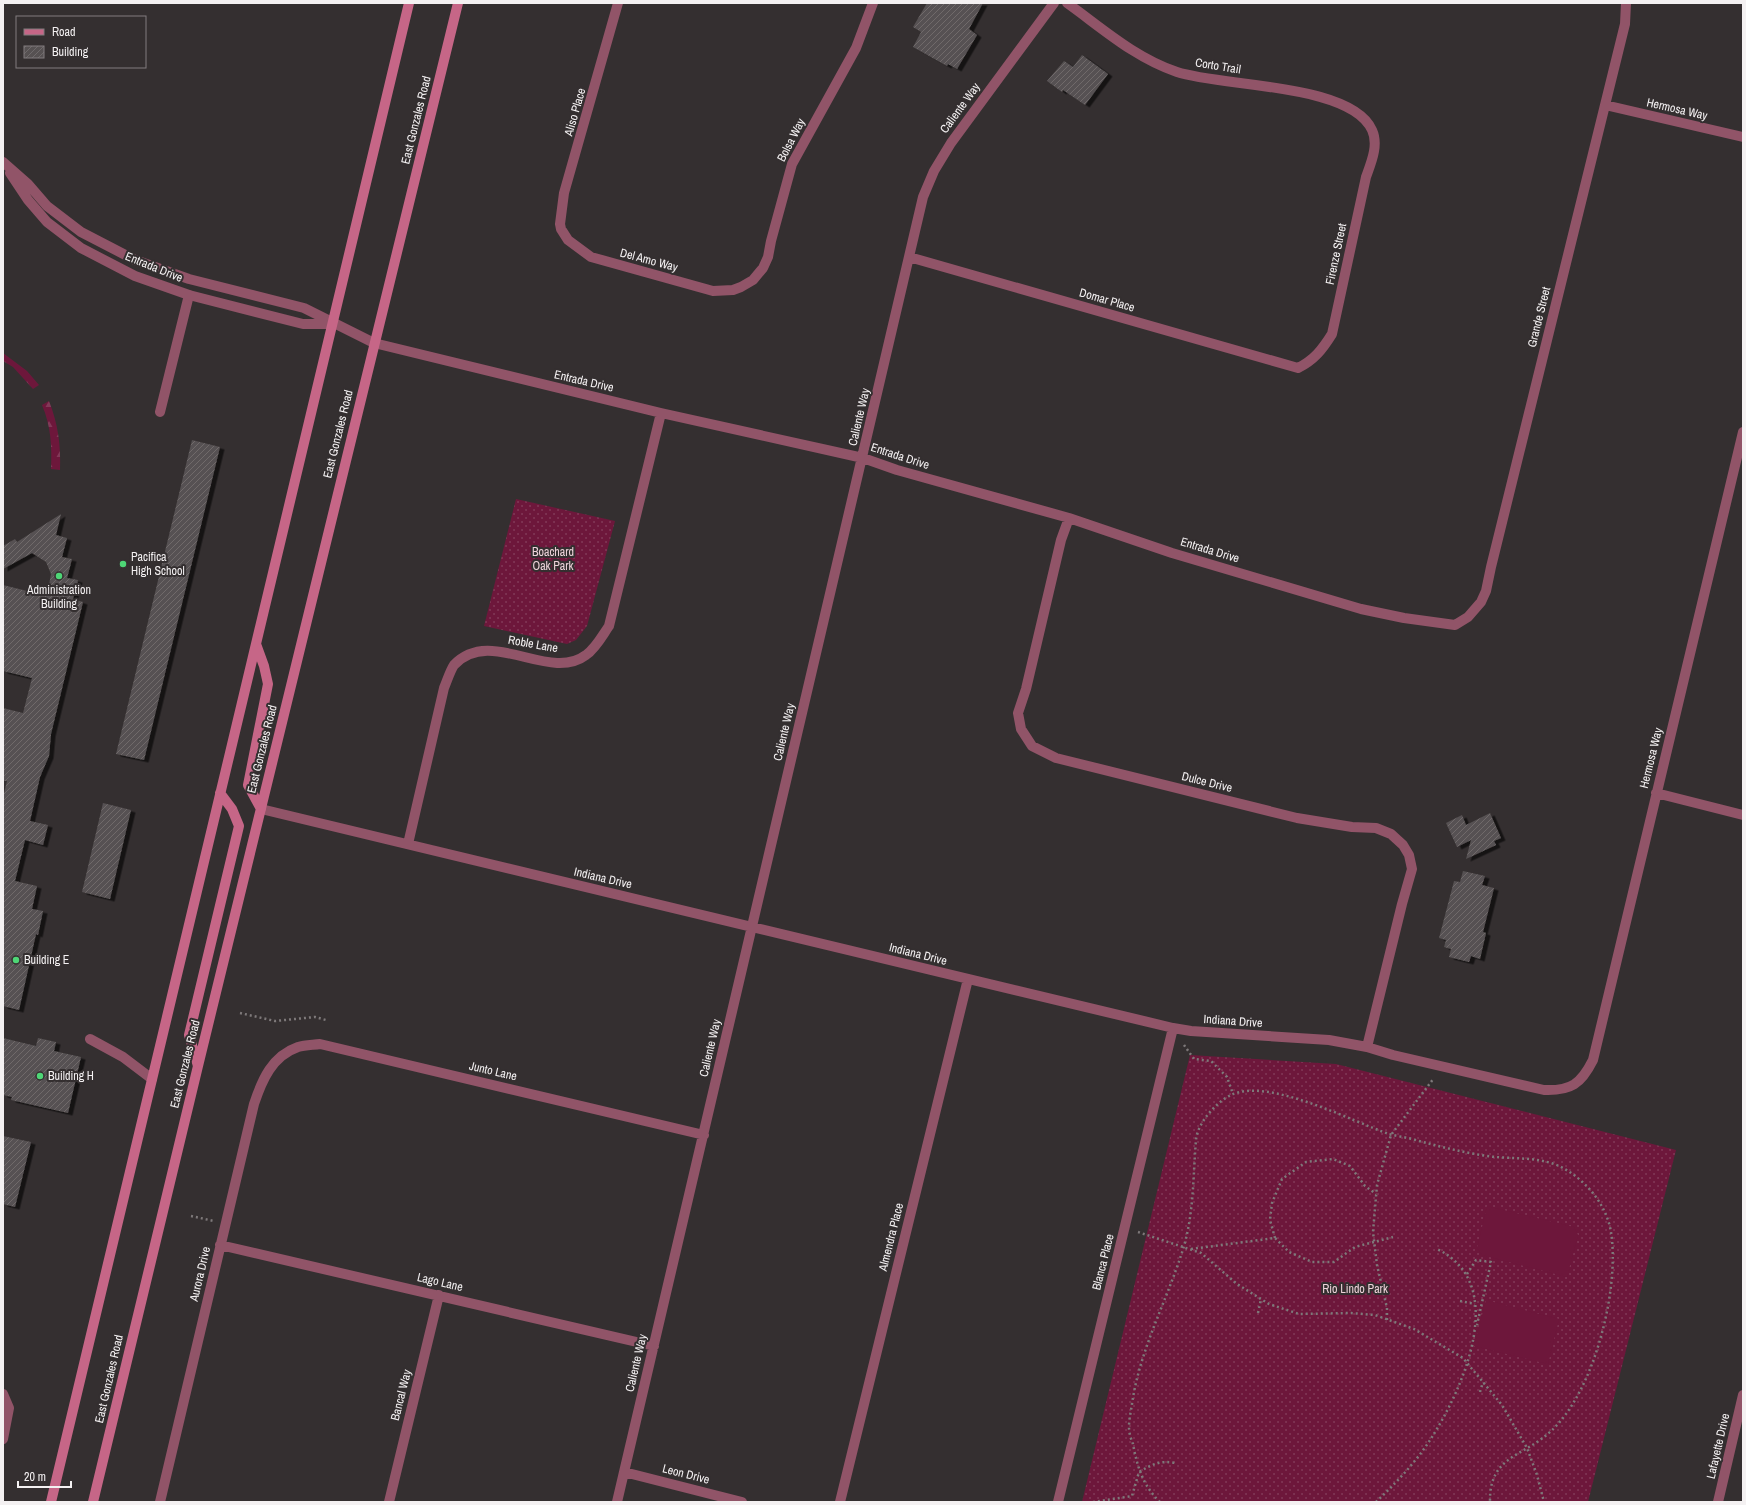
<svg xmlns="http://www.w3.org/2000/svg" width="1746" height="1505" font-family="'Archivo Narrow',sans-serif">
  <defs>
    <pattern id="grass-dots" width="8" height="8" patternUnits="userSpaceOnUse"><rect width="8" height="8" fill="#6d173b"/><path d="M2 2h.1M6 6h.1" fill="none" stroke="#823958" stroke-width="1.8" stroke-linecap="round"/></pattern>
    <pattern id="forest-firs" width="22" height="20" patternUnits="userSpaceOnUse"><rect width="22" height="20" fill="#6d173b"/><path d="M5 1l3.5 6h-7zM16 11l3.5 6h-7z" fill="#823958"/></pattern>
    <pattern id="building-hatch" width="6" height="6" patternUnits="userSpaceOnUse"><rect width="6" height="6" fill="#565152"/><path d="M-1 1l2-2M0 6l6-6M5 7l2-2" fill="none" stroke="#6f6a6b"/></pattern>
    <filter id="shadow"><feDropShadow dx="4.5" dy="2.5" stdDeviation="0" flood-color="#0009"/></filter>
  </defs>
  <rect width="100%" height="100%" fill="#342f30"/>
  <path fill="url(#grass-dots)" d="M516 499 615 521 587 626 576 640 567 644 484 626Z
    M1190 1055 1336 1064 1676 1150 1588 1502H1082Z"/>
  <path fill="url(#forest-firs)" d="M3 353 27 371 39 385 33 389 13 367 3 361Z
    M49 401C58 424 61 445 60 470L51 469C52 446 51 426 42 405Z"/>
  <path fill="#6d173b" d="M1487 1206 1574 1227 1578 1235 1567 1277 1482 1255 1477 1248Z
    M1486 1300 1559 1319 1548 1364 1474 1346Z"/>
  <path fill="url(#building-hatch)" filter="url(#shadow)" d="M927 3H983L969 29 977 35 957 69 948 64 947 66 913 47 921 32 913 27Z
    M1082 55 1108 74 1085 105 1063 90 1062 92 1047 81 1064 61 1073 67Z
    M192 440 220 447 144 760 116 754Z
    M61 514 56 535 67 538 62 557 72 559 67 578 78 580 73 599 83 602 51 734 49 756 40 777 30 821 48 825 43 845 25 840 15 881 37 886 32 909 43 911 38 935 36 934 19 1010 3 1006V797L7 781H3V708L23 713 32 678 3 671V585L47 596 51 574 46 562 32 553 3 569V546L15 539 17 542Z
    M103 803 131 810 110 899 82 892Z
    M1490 813 1501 838 1494 841 1496 845 1466 859 1471 840 1457 847 1446 823 1462 815 1466 825Z
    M1463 871 1485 876 1482 885 1494 888 1483 932 1486 933 1480 959 1471 956 1469 962 1449 957 1451 949 1444 947 1446 940 1439 938 1454 881 1460 882Z
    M3 1038 36 1046 38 1038 56 1042 54 1051 81 1057 68 1113 11 1100 12 1097 3 1095Z
    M3 1136 31 1142 15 1207 3 1204Z"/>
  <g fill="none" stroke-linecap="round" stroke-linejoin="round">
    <path stroke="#7e797a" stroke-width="2.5" stroke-dasharray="2 3" stroke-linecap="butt" d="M240 1013 275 1021 315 1017 326 1020
      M1184 1045 1194 1059 1211 1061 1227 1077 1233 1094
      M191 1216 214 1221
      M1138 1232 1201 1253 1237 1284 1269 1304 1299 1314 1351 1313 1375 1315 1414 1329 1463 1358 1502 1405 1527 1448 1537 1475 1544 1502
      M1275 1238 1270 1220 1272 1203 1282 1179 1306 1162 1333 1159 1350 1166 1365 1186 1376 1194
      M1191 1249 1275 1238 1289 1252 1312 1262H1334L1355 1247 1393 1237
      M1467 1274 1476 1260 1491 1262 1477 1325
      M1460 1301 1475 1304
      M1258 1313 1261 1299
      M1387 1320V1308L1377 1265 1373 1232 1377 1185 1391 1135 1434 1078
      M1480 1392 1483 1382
      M1093 1502 1132 1496 1139 1472C1151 1465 1160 1460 1175 1463
      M1160 1502C1143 1486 1137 1466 1133 1444 1131 1439 1129 1433 1129 1427 1129 1419 1131 1411 1132 1404 1140 1348 1168 1299 1184 1246 1194 1211 1193 1176 1196 1140 1197 1124 1216 1102 1231 1095 1268 1077 1351 1121 1389 1134 1396 1136 1404 1137 1412 1139 1437 1146 1461 1152 1487 1156 1514 1160 1544 1155 1568 1171 1589 1184 1607 1207 1611 1232 1620 1289 1594 1392 1551 1431 1524 1457 1489 1455 1490 1502
      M1376 1502C1396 1483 1417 1461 1432 1437 1463 1388 1510 1284 1437 1249"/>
    <path stroke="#915468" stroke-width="10" d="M160 412 189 295
      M90 1039 123 1057 152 1079"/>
    <path stroke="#915468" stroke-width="10" d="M618 3 564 193 560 224 561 229 568 240 591 257 713 291 733 290 741 287 753 280 763 268 768 257 771 241 792 164 856 48 873 3
      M1605 105 1743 137
      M3 162 28 184 47 206 81 232 135 260 189 279 304 308 374 343 661 413 863 458 897 470 1069 518 1172 553 1361 609 1404 618 1455 625 1468 617 1481 602 1486 591 1491 567 1625 24 1626 3
      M10 173 28 200 47 222 81 248 135 276 189 295 303 324H333
      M909 257 1298 368C1314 360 1322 350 1332 334L1366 177C1371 163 1379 145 1372 130 1351 83 1222 87 1177 72 1135 58 1102 28 1067 3
      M1069 518 1061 540 1026 689 1018 713 1021 729 1032 746 1056 758 1297 818 1352 827 1376 828 1391 834 1403 845 1409 855 1412 869 1402 904 1367 1047
      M1656 793 1743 815
      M261 809 1173 1028 1191 1031 1329 1040 1367 1047 1393 1055 1544 1090C1571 1091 1581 1084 1593 1060L1743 432
      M408 844 444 688C447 681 450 671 454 665 491 626 549 683 586 655 596 648 602 636 609 626L661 413
      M220 1245 654 1346
      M3 1394 9 1408 3 1439
      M624 1472 742 1502
      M160 1502 254 1104C262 1080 272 1056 298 1047 305 1045 313 1045 320 1044L704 1135
      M389 1502 439 1295
      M617 1502 923 197 934 171 951 143 1054 3
      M840 1502 968 979
      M1058 1502 1173 1028
      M1718 1502 1743 1395"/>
    <path stroke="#c66687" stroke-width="10" d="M256 644 264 666 268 684 248 785 261 809
      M198 1066 189 1035 239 826 232 809 220 793
      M51 1502C169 1002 293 503 409 3
      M93 1502 198 1066 458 3"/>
  </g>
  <g fill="#4ed676" stroke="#342f30" stroke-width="1.5">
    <circle cx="123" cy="564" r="4"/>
    <circle cx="59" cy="576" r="4"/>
    <circle cx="16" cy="960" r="4"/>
    <circle cx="40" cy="1076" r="4"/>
  </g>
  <g text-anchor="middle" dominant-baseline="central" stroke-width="4" stroke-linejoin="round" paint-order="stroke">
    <g font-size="12" fill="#f4f1f2" stroke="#342f30">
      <text transform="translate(1218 66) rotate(9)">Corto Trail</text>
      <text transform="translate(960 108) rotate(-54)">Caliente Way</text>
      <text transform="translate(1677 109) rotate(13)">Hermosa Way</text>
      <text transform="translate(575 112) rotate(-74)">Aliso Place</text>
      <text transform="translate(416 120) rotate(-76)">East Gonzales Road</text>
      <text transform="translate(791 140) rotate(-63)">Bolsa Way</text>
      <text transform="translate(1336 254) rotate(-78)">Firenze Street</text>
      <text transform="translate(649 260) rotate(15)">Del Amo Way</text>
      <text transform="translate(154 267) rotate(22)">Entrada Drive</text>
      <text transform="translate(1107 300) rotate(16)">Domar Place</text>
      <text transform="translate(1539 317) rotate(-76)">Grande Street</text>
      <text transform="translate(584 381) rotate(13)">Entrada Drive</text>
      <text transform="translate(859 417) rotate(-77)">Caliente Way</text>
      <text transform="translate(338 434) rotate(-76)">East Gonzales Road</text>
      <text transform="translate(900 456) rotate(18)">Entrada Drive</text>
      <text transform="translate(1210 550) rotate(17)">Entrada Drive</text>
      <text transform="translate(533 644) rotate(10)">Roble Lane</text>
      <text transform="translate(784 732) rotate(-77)">Caliente Way</text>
      <text transform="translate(262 749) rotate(-76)">East Gonzales Road</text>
      <text transform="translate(1651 758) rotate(-76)">Hermosa Way</text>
      <text transform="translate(1207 782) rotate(14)">Dulce Drive</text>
      <text transform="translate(603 878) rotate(13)">Indiana Drive</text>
      <text transform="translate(918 954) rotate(14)">Indiana Drive</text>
      <text transform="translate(1233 1021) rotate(4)">Indiana Drive</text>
      <text transform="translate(710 1048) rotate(-77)">Caliente Way</text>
      <text transform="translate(185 1064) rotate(-76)">East Gonzales Road</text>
      <text transform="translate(493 1071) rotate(13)">Junto Lane</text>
      <text transform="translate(891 1237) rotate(-76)">Almendra Place</text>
      <text transform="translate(1103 1262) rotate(-76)">Blanca Place</text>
      <text transform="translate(200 1274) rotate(-77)">Aurora Drive</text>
      <text transform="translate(440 1282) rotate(13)">Lago Lane</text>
      <text transform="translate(636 1363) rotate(-77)">Caliente Way</text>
      <text transform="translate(109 1379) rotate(-77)">East Gonzales Road</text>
      <text transform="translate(401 1395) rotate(-76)">Bancal Way</text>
      <text transform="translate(1718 1446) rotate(-77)">Lafayette Drive</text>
      <text transform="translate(686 1474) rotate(14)">Leon Drive</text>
    </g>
    <g font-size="12" fill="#eed3da" stroke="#342f30">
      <text x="553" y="552">Boachard<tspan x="553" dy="14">Oak Park</tspan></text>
      <text x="1355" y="1289">Rio Lindo Park</text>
    </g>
    <g font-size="12" fill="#f4f1f2" stroke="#342f30" text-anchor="start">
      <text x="131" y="557">Pacifica<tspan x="131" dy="14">High School</tspan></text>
      <text x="59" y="590" text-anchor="middle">Administration<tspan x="59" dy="14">Building</tspan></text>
      <text x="24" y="960">Building E</text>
      <text x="48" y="1076">Building H</text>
    </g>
  </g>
  <rect width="1746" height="1505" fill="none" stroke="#f4f1f2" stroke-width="8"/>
  <rect x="16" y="16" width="130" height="52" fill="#342f30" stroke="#817d7e"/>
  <rect x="24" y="29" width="20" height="6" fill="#c66687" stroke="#817d7e"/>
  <text x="52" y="36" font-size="12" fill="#f4f1f2">Road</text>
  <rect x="24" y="46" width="20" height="12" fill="url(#building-hatch)" stroke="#817d7e"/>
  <text x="52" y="56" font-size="12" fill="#f4f1f2">Building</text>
  <path d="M18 1481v6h53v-6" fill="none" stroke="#f4f1f2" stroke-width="2"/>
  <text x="24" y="1481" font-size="12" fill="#f4f1f2" stroke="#342f30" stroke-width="3" paint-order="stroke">20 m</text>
</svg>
